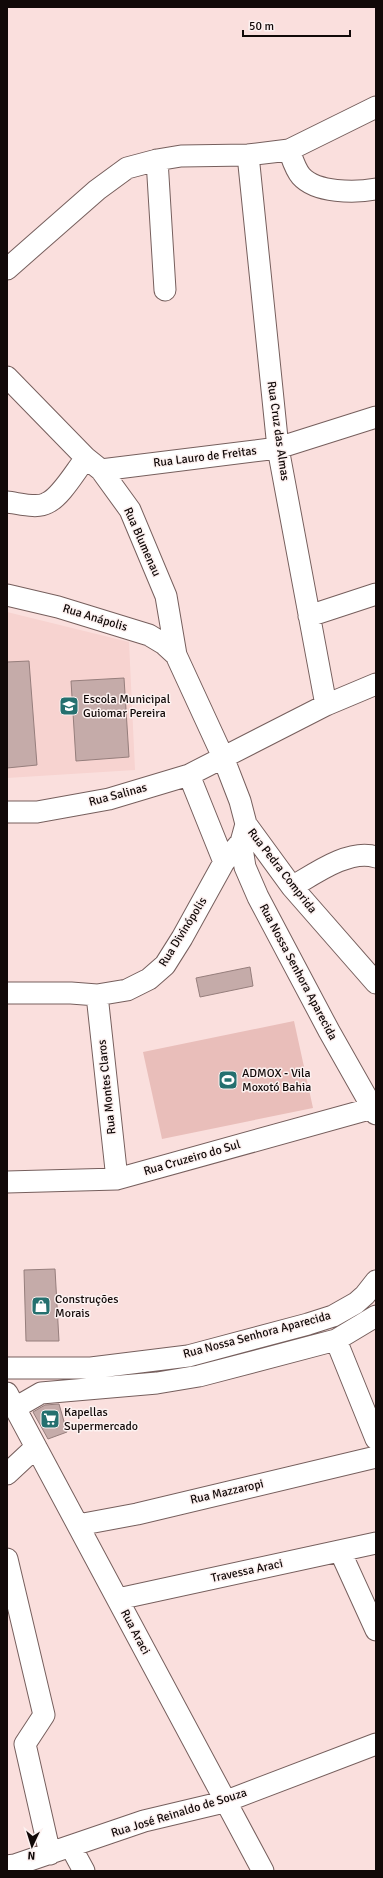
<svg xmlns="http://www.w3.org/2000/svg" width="383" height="1878" font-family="Signika,sans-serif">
  <rect width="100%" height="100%" fill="#fadfdd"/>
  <path fill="#f7d3d0" d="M7 612 129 642 135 770 7 778Z"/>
  <path fill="#e9beba" d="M294 1021 313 1108 162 1139 143 1052Z"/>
  <path fill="#c5aba9" stroke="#967e7c" d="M29 661 37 765 7 768V662Z
    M124 678 129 757 76 761 71 681Z
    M250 967 253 986 200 997 196 978Z
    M55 1269 59 1341H26L24 1270Z
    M59 1404 67 1432 48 1439 33 1412 45 1405Z"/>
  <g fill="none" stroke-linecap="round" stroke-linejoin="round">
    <g stroke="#765f5d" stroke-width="23">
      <path id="minor" d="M289 150C292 158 295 169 301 176 316 193 355 193 376 189
        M248 155 278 448 326 705
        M157 160 165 290
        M7 269 97 190 127 168 157 160 181 156 248 155 289 150 376 107
        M7 377 86 458 101 470 130 510 166 596 176 655 223 757 240 801 246 824 292 887 376 983
        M101 470 278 448 376 417
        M7 502C18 503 37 509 47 503 61 497 76 470 86 458
        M7 595 58 607 149 635 164 644 176 655
        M309 616 376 594
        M189 775 224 862
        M7 812H37L109 799 189 775 326 705 376 684
        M246 824 241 842 245 867 258 897 329 1031 376 1114
        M292 887C314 874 350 848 376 857
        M7 993H71L97 995 127 990 149 979 165 965 182 938 224 862 241 842
        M97 995 117 1179
        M7 1182 117 1179 373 1108
        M336 1340 376 1439
        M7 1368H91L188 1356 308 1324 333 1316 356 1303 365 1295 376 1281
        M7 1393 263 1871
        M15 1408 41 1393 157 1383 199 1376 336 1340 376 1316
        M7 1474 36 1447
        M78 1525 137 1514 376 1457
        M340 1551 376 1630
        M7 1559 44 1715 25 1744 50 1854
        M118 1599 376 1543
        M71 1847 84 1871
        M7 1866 15 1865 144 1821 224 1802 376 1744"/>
    </g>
    <use href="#minor" stroke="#fff" stroke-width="21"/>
  </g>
  <defs>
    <g id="school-square" transform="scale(1)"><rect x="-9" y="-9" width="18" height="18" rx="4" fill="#25706f" stroke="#fcf1f0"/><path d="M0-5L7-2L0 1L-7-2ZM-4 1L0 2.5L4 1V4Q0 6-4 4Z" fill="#fff"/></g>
    <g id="stadium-square" transform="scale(1)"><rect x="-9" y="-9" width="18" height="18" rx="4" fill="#25706f" stroke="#fcf1f0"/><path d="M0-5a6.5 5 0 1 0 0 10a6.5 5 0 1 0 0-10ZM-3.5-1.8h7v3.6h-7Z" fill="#fff"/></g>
    <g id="shop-square" transform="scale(1)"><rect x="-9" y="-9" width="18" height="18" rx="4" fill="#25706f" stroke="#fcf1f0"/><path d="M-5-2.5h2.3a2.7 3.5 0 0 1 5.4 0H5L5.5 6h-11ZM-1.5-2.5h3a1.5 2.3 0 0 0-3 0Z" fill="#fff"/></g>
    <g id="supermarket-square" transform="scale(1)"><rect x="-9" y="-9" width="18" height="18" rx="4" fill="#25706f" stroke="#fcf1f0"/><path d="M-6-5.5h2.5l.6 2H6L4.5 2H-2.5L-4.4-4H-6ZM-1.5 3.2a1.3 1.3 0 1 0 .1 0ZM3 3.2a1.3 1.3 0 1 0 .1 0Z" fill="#fff"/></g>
  </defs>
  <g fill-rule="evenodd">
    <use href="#school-square" x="69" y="706"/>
    <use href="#stadium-square" x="228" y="1080"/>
    <use href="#shop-square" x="41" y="1306"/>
    <use href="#supermarket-square" x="50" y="1419"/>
  </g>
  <g text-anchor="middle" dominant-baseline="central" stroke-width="3" stroke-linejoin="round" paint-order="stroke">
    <g font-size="12" fill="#110908" stroke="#fcf1f0">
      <text transform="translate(278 431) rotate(82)">Rua Cruz das Almas</text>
      <text transform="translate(205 457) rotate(-7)">Rua Lauro de Freitas</text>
      <text transform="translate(142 542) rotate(66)">Rua Blumenau</text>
      <text transform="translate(95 618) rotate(17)">Rua Anápolis</text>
      <text transform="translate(118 795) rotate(-15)">Rua Salinas</text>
      <text transform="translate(282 871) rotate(52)">Rua Pedra Comprida</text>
      <text transform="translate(183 932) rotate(-58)">Rua Divinópolis</text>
      <text transform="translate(298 972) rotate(62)">Rua Nossa Senhora Aparecida</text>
      <text transform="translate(107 1087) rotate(-96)">Rua Montes Claros</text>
      <text transform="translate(192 1158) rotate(-16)">Rua Cruzeiro do Sul</text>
      <text transform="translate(257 1335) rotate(-15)">Rua Nossa Senhora Aparecida</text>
      <text transform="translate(227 1492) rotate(-13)">Rua Mazzaropi</text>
      <text transform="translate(247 1571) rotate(-12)">Travessa Araci</text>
      <text transform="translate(135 1632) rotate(62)">Rua Araci</text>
      <text transform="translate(179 1813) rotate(-17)">Rua José Reinaldo de Souza</text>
    </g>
    <g font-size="12" fill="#110908" stroke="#fcf1f0" text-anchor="start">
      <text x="83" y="699">Escola Municipal<tspan x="83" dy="14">Guiomar Pereira</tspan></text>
      <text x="242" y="1073">ADMOX - Vila<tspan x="242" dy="14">Moxotó Bahia</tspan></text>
      <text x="55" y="1299">Construções<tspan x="55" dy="14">Morais</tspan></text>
      <text x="64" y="1412">Kapellas<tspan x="64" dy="14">Supermercado</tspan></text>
    </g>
  </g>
  <rect width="383" height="1878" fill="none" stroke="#110908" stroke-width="16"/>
  <g transform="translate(32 1846) rotate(184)" stroke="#fcf1f0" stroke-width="3" paint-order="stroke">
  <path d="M0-3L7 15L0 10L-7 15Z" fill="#110908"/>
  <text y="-6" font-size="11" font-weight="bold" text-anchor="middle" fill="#110908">N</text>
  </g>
  <path d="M243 30v6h107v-6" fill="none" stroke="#110908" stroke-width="2"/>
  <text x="249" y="30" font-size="12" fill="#110908" stroke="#fcf1f0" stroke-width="3" paint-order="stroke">50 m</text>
</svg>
